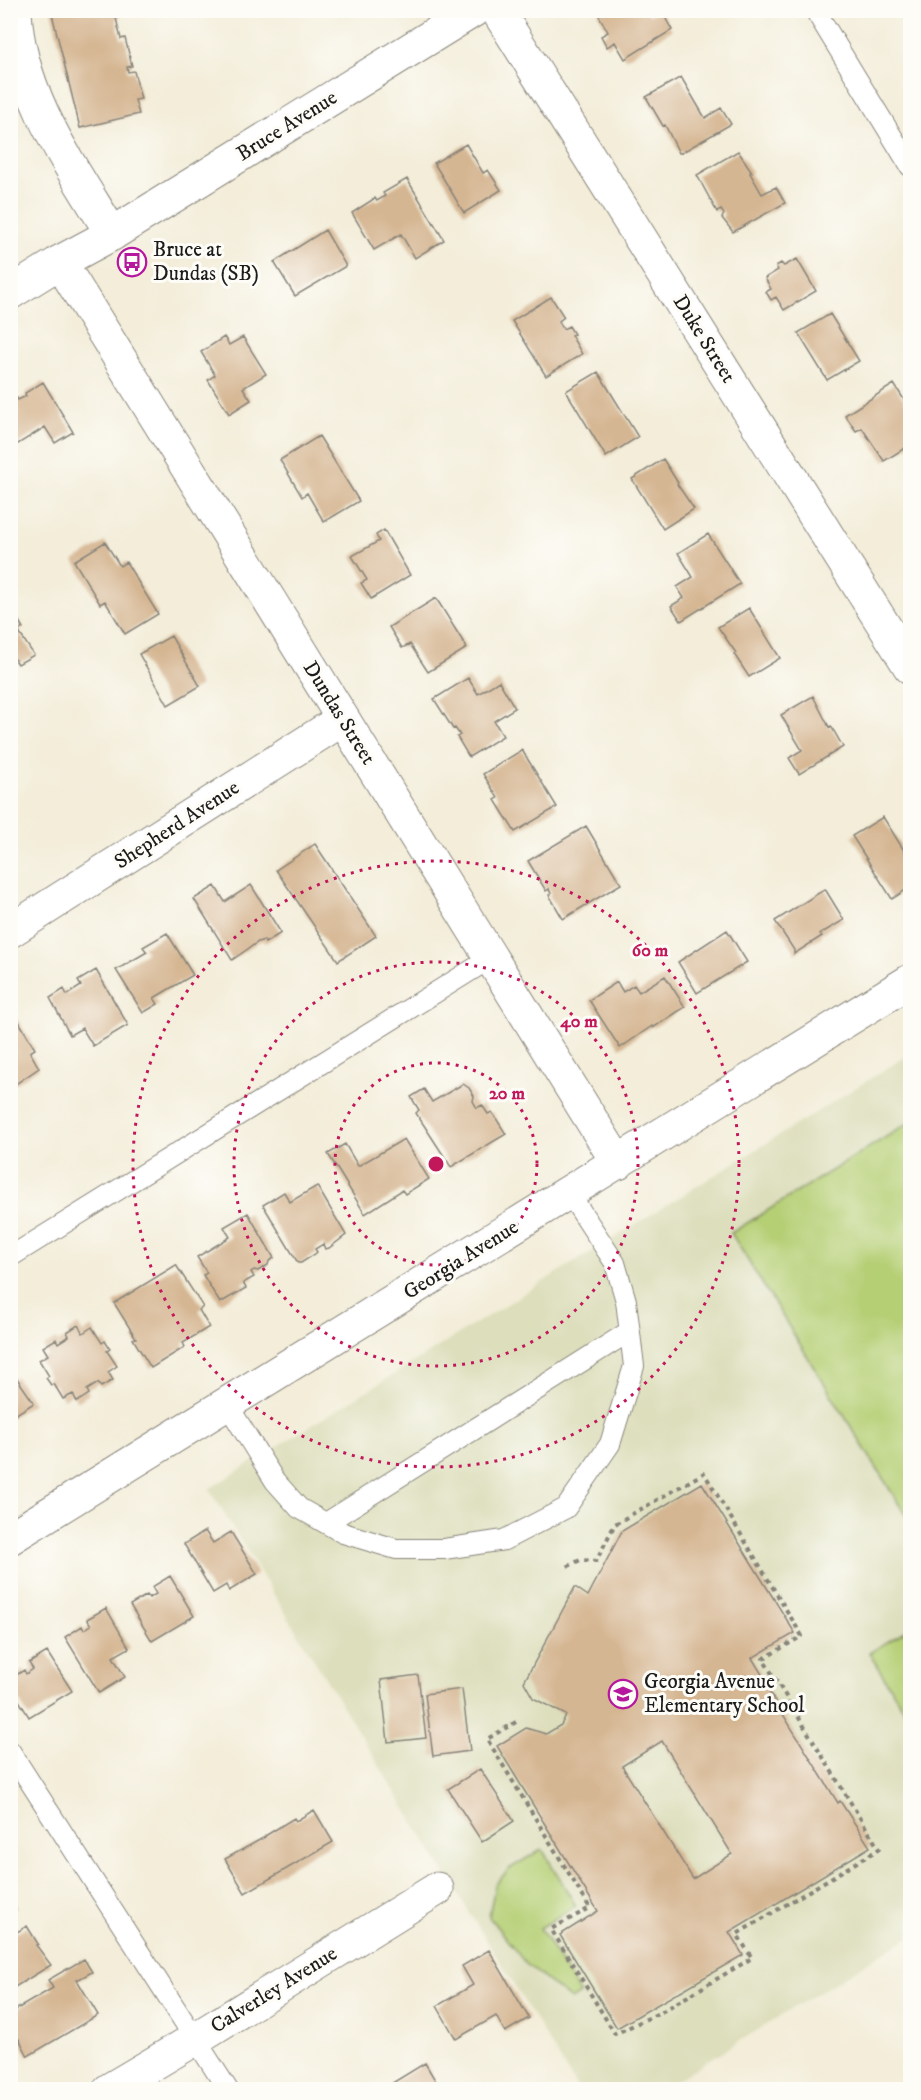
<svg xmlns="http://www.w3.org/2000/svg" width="921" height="2100" font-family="'IM FELL DW Pica',serif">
  <rect width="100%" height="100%" fill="#fdfcf7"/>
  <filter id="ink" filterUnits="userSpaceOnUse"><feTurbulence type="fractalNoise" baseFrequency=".0167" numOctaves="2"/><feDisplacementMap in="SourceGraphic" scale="12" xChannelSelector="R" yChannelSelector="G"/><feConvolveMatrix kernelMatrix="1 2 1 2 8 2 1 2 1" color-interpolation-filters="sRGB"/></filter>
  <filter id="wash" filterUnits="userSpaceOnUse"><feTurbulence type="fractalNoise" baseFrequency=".008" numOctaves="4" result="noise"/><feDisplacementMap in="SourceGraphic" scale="24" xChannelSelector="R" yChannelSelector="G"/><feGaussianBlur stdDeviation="1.35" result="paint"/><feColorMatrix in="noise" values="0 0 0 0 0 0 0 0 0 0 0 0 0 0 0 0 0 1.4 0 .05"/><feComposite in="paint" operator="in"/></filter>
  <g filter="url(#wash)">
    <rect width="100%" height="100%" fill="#f3edd9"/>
    <path fill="#dddebc" d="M910 1054V1936L662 2089H578L209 1489Z"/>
    <path fill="#b5cf75" stroke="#687648" stroke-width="1.5" d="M910 1122V1522L731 1233Z
      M910 1628V1717L909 1718 869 1653Z
      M542 1849 576 1906 540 1928 580 1994 571 2000 526 1964 489 1917 495 1885 509 1869Z"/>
    <g id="blocks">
      <path fill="#d5b692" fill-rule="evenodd" d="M51 10H119L120 17 116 18 121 39 125 38 132 66 127 67 128 72 134 71 141 99 135 100 139 114 80 128Z
        M604 10H646L649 15 661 10 672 30 625 59 615 42 607 47 601 36 608 32 598 14Z
        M681 77 705 118 721 108 731 124 681 153H679L665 125 663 126 646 97Z
        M466 144 483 173 488 170 501 190 464 213 434 163Z
        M738 151 752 172 750 173 762 194 776 187 785 203 733 232 722 218 724 214 721 210 717 212 697 175Z
        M407 179 444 240 415 258 401 234 374 250 352 213 375 198 377 201 385 196 383 193Z
        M325 230 346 266 295 296 274 262Z
        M797 259 816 291 784 310 776 297 771 300 766 292 771 289 765 278 778 270 776 266 781 263 784 266Z
        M551 297 564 317 559 321 563 329 569 326 574 334 571 335 582 354 546 376 512 321Z
        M830 314 859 361 827 380 798 333Z
        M224 337 229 345 243 337 266 374 243 388 251 400 229 414 208 380 215 375 201 352Z
        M598 372 638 437 606 457 566 391Z
        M43 382 73 432 55 443 45 427 10 449V402L17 398 18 400 26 396 25 393Z
        M894 384 910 409V445L884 461 862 428 856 431 845 415Z
        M319 436 359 501 324 522 307 493 302 497 280 460Z
        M663 459 678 483 677 484 694 509 663 529 632 479Z
        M384 530 410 575 371 599 361 583 367 580 352 556 379 541 376 535Z
        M708 534 740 584 681 621 671 606 684 598 677 587 693 577 678 553Z
        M105 542 120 566 126 562 158 614 125 634 105 601 100 604 74 561Z
        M436 598 467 648 428 672 410 644 402 648 389 627Z
        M749 608 780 658 749 677 734 654 736 653 718 627Z
        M17 618 23 628 18 631 34 655 18 664 10 653V622Z
        M171 636 200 686 168 705 139 654Z
        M468 678 478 694 499 681 515 708 494 721 503 736 469 757 457 737 460 735 455 728 453 729 434 699Z
        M813 696 829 727 831 726 843 747 799 774 789 758 802 750 781 715Z
        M522 750 557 807 515 832 495 800 498 798 483 774Z
        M883 817 910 860V887L892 899 852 836Z
        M586 826 621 884 563 919 549 895 551 894 549 889 546 891 528 861Z
        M315 844 376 936 338 961 276 870Z
        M251 885 281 933 265 943 264 940 258 942 232 960 194 899 215 886 225 902Z
        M825 889 844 920 820 934 822 936 794 954V950L775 921Z
        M727 930 747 962 697 993 678 962Z
        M167 933 193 975 154 998 158 1004 143 1013 116 970 147 952 143 947Z
        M96 970 128 1025 93 1046 82 1028 70 1035 50 998 64 989 67 995 81 986 78 981Z
        M665 976 685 1007 653 1028 652 1026 620 1048 589 1000 617 982 623 992 634 985 639 992Z
        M18 1020 35 1049 30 1052 39 1068 17 1083 10 1085V1025Z
        M463 1084 469 1088 474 1096 473 1101 477 1108 482 1105 488 1114 492 1112 506 1134 451 1167 416 1113 419 1110 411 1097 424 1089 432 1102Z
        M404 1139 429 1179 405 1194 402 1190 365 1214 328 1154 345 1144 358 1166Z
        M317 1186 346 1235 329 1248 325 1249 323 1244 315 1249 317 1252 315 1254 301 1263H298L263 1205 284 1192 290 1202Z
        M248 1213 274 1258 269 1261 268 1265 258 1271 254 1270 251 1272 254 1277 243 1283 246 1288 220 1303 203 1275 207 1273 197 1257 230 1237 224 1227Z
        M176 1265 203 1307 199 1310 209 1327 183 1343 185 1347 151 1368 133 1339 136 1338 114 1303Z
        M78 1325 83 1333 92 1327 102 1343 105 1341 110 1349 107 1351 117 1366 108 1372 113 1380 101 1387 98 1383 87 1390 89 1394 77 1402 73 1394 63 1399 54 1384 51 1385 46 1378 49 1376 39 1360 48 1355 43 1347 56 1339 58 1343 69 1336 67 1332Z
        M16 1377 34 1403 10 1418V1381Z
        M702 1483 795 1633 752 1658 769 1686 766 1687 838 1803 840 1801 870 1847 729 1932 743 1955 617 2028 560 1935 598 1911 497 1746 526 1728 546 1734 561 1725 566 1715 533 1698 524 1682 575 1587 588 1596 622 1531ZM662 1741 732 1854 693 1879 622 1766Z
        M205 1531 213 1543 231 1532 257 1574 229 1591 226 1585 213 1593 184 1544Z
        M170 1576 194 1616 152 1641 130 1605 147 1595 149 1598 156 1594 152 1587Z
        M106 1608 129 1648 113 1657 125 1677 99 1693 65 1637 82 1626 84 1630 91 1625 87 1619Z
        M47 1652 72 1691 29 1717 10 1686V1679L24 1670 26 1674 33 1669 29 1663Z
        M418 1675 426 1738 388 1742 381 1680Z
        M462 1689 470 1751 433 1756 425 1694Z
        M480 1769 514 1821 482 1842 448 1789Z
        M314 1810 333 1842 245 1893 225 1859 265 1837V1836L294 1818 296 1821Z
        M10 1900 16 1909 10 1913Z
        M27 1926 38 1944 36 1945 51 1965 10 1990V1936Z
        M489 1950 529 2018 505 2032 496 2016 456 2039 437 2006 473 1985 462 1966Z
        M84 1959 92 1972 77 1980 98 2015 28 2056 19 2039 13 2042 10 2037V2013L53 1988 48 1980Z
        M425 2063 441 2090H391L389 2085Z
        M905 2082 909 2090H892Z"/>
    </g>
  </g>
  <g filter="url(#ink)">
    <use href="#blocks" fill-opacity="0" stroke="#88847a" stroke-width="1.5"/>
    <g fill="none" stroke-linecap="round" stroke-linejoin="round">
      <g stroke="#88847a" stroke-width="22">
        <path id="lane" d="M815 10 910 166
          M10 1257 491 958
          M227 1404 275 1481 299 1508 343 1533 396 1549H444L504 1540 566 1508 610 1444 634 1366 626 1301 615 1263 569 1193
          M326 1523 630 1331
          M10 1751 228 2090"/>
      </g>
      <g stroke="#88847a" stroke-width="35">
        <path id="street" d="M15 10C18 93 71 166 112 234
          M497 10 910 667
          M60 262 618 1163
          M10 931 343 719
          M10 1538 910 981
          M109 2090 195 2039 437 1889"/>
      </g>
      <g stroke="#88847a" stroke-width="35">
        <path id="secondary" d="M10 293 60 262 112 234 474 10"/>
      </g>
      <path stroke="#88847a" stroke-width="4" stroke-dasharray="4.5 4.5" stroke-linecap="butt" d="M516 1722 487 1739 590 1908 551 1929 615 2034 663 2011 752 1958 737 1934 879 1849 763 1659 802 1636 704 1473 615 1524 596 1561 580 1560 567 1567"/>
      <use href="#lane" stroke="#fff" stroke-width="20"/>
      <use href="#street" stroke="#fff" stroke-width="33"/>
      <use href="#secondary" stroke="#fff" stroke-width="33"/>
    </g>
  </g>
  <g fill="none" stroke="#c2185b" stroke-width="3" stroke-dasharray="3 6">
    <circle cx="436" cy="1164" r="101"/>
    <circle cx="436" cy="1164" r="202"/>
    <circle cx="436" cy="1164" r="303"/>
  </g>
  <defs>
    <g id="bus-ring" transform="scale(1.5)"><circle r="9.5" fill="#fdfcf7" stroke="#b5179e" stroke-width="1.5"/><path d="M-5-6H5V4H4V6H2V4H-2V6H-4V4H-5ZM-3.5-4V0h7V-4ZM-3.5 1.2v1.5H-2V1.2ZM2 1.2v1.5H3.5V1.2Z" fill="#b5179e"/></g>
    <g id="school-ring" transform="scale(1.5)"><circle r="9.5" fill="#fdfcf7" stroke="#b5179e" stroke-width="1.5"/><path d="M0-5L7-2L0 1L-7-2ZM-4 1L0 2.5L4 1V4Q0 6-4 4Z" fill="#b5179e"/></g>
  </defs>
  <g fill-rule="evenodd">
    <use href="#bus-ring" x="132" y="262"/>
    <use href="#school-ring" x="623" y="1694"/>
  </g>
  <g text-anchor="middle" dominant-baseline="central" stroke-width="6" stroke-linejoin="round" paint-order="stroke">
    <g font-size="21" fill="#1c1c1c" stroke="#fdfcf7">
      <text transform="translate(287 126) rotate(-32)">Bruce Avenue</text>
      <text transform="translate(704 339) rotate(58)">Duke Street</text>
      <text transform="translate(339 713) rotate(58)">Dundas Street</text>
      <text transform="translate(177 825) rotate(-33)">Shepherd Avenue</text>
      <text transform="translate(461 1260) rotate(-32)">Georgia Avenue</text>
      <text transform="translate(274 1990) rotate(-32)">Calverley Avenue</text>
    </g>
    <g font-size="21" fill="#1c1c1c" stroke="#fdfcf7" text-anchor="start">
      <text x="153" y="250">Bruce at<tspan x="153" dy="24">Dundas (SB)</tspan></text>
      <text x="644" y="1682">Georgia Avenue<tspan x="644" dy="24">Elementary School</tspan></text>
    </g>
  </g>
  <circle cx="436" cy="1164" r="9" fill="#c2185b" stroke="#fdfcf7" stroke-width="3"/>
  <g font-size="18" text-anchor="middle" font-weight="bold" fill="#c2185b" stroke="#fdfcf7" stroke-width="6" stroke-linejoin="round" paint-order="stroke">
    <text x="650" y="956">60 m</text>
    <text x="579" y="1027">40 m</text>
    <text x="507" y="1099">20 m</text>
  </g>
  <rect width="921" height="2100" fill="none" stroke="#fdfcf7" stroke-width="36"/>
</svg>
